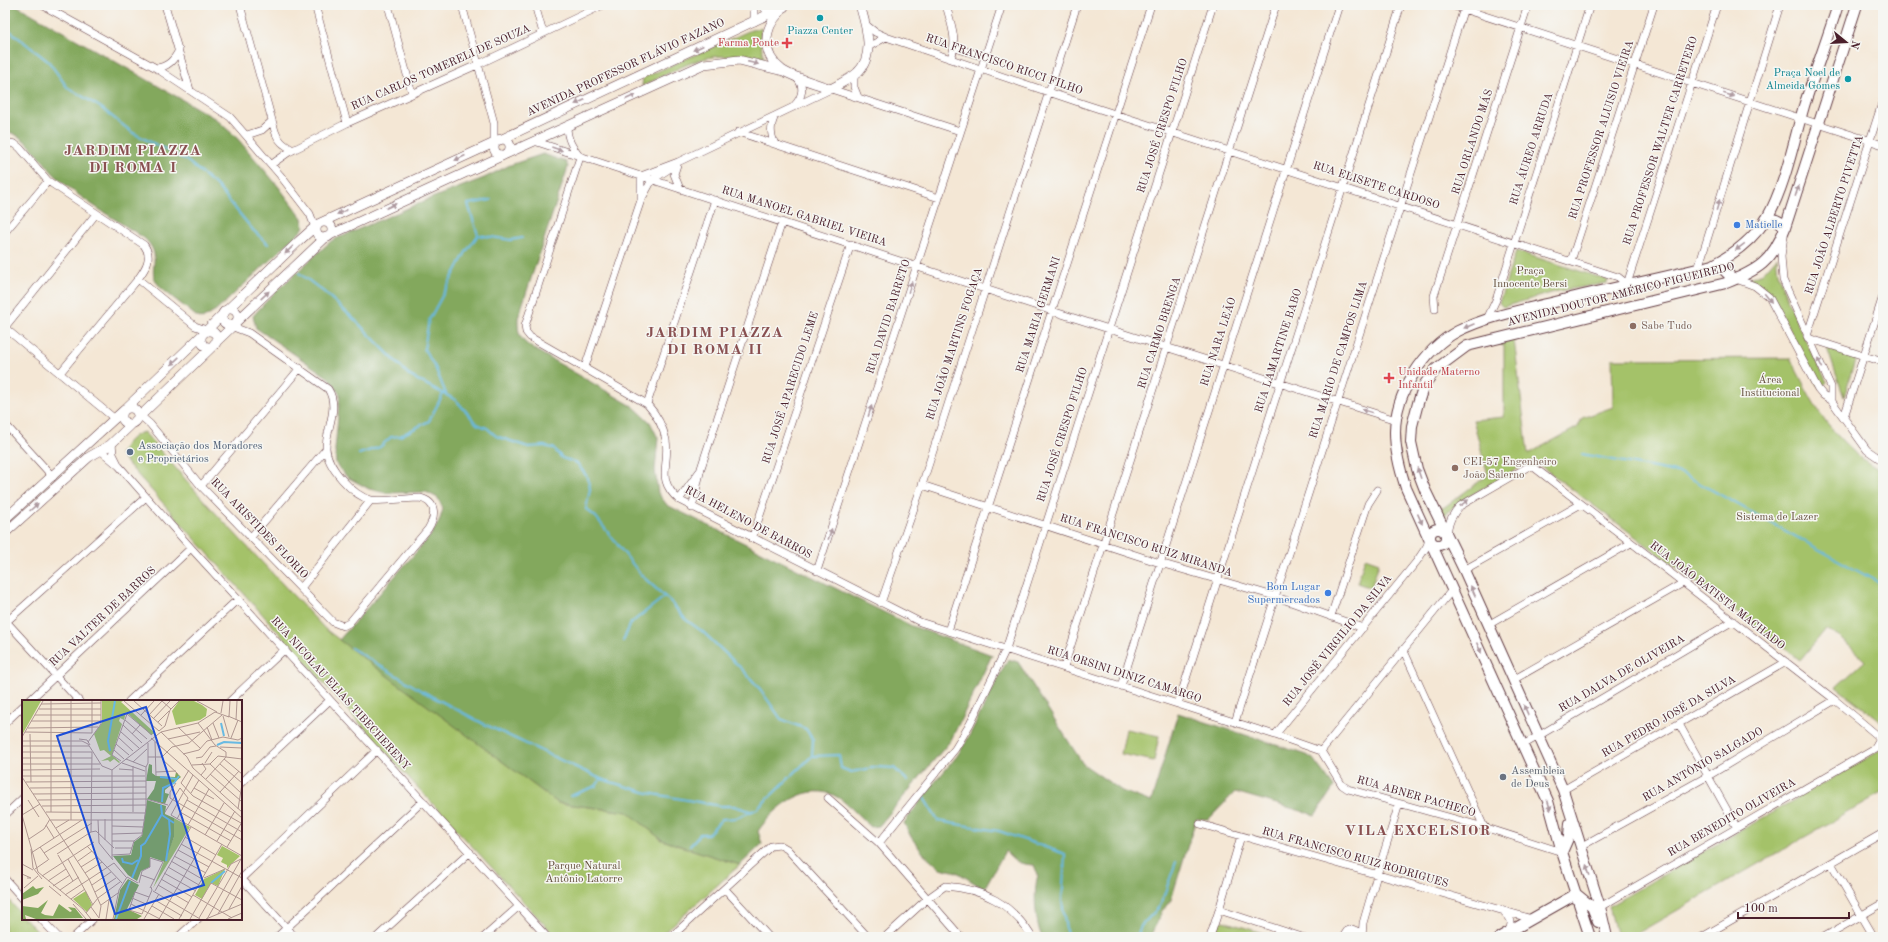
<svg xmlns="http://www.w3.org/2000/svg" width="1888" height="942" font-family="'Old Standard TT',serif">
  <rect width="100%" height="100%" fill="#f6f6f2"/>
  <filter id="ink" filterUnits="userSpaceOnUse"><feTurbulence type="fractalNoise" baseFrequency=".025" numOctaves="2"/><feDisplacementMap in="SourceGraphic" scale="8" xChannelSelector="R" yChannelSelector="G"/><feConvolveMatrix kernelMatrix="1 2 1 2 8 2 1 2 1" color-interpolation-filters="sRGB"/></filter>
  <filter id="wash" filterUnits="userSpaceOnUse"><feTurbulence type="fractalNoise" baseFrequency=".012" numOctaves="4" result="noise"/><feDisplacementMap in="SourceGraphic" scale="16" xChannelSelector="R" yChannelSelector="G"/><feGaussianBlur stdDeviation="0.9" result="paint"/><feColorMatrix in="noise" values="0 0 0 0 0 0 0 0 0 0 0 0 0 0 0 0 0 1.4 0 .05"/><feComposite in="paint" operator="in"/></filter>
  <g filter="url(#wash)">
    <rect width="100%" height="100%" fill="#f4e7d5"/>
    <path fill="#a4c269" stroke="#77704a" d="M761 28 760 40 764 58 762 60C742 58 722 53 703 59 682 65 662 77 642 86L643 78 751 30Z
      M1516 251 1608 280 1607 283 1558 291 1503 307 1499 303Z
      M1777 257C1776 274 1782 285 1788 301 1799 329 1813 355 1827 382L1821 388 1819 387 1773 297 1760 284 1749 278 1763 273Z
      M1514 339 1528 454 1578 427 1582 418 1613 407 1612 359 1790 358C1801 378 1811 401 1825 420 1839 439 1861 462 1883 471V723L1836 687 1865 661 1839 636 1826 629 1800 660 1533 460 1466 498 1451 509 1443 517 1436 505 1443 508 1488 475 1473 420 1504 417V346L1499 344Z
      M1827 348 1856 357 1844 397Z
      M144 432 207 504 325 629 558 803 628 812 662 840 740 865 659 937H556L395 763 120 455C124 445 133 434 144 432Z
      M1365 558 1379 563 1371 588 1357 583Z
      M1126 729 1159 736 1154 761 1121 754Z
      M1883 749V792L1631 937H1617L1609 906Z
      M5 896 23 916V919H26L42 937H5Z
      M1220 921H1223L1276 937H1213Z"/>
    <path fill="#83a85d" stroke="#666444" d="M5 5H16L216 119 237 138 278 186 302 218 304 226 302 230 216 311 202 319 196 316 161 288 154 279C151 261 161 254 144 238 113 217 78 199 52 172 42 160 22 131 5 132Z
      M543 154 566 162 568 167 518 318C518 335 519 338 532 348L634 407 650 422 658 438 655 470 658 493 667 505 912 626 992 655 951 740 879 826 871 827C862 819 848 804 839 798 808 779 775 807 758 831L762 844 740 865 662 840 628 812 558 803 339 640 431 535 439 522 443 509 438 498 426 492 386 493 369 489 347 477 336 464 335 450 340 394 329 378 256 328 253 316 273 294 331 241 429 199 484 178 510 165Z
      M1008 659 1018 662 1083 764 1122 791 1151 802 1178 713 1307 755 1313 759 1334 787 1315 815 1235 792 1209 819H1196L1171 900 1162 911 1150 937H1042C1035 922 1033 890 1038 875L1034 865C1018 864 1016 862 1005 851L984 889 957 872 940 868 922 852 911 837 904 823 930 788 957 756 966 742Z"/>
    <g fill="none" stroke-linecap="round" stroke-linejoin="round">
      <path stroke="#68bae3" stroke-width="2" d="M5 27 49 62 67 87 100 107 133 133 186 160 216 185 253 230 268 244
        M478 235 468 204 491 200
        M299 273 324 292 355 320 410 376 456 400 477 424 487 428 496 436 528 447 544 446 553 448 562 458 577 463 588 478 590 489 586 509 596 517 641 575 672 603 685 619 703 632 743 670 760 689 781 719 806 729 813 740 812 756 839 755 841 768 851 772 877 767 894 768 908 781
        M446 394 435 367 424 349 429 320 466 252 478 235 511 240 522 238
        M359 454 380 447 391 437 400 436 429 421 443 394
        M1582 454 1681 473 1883 585
        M623 641 631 623 664 597
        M351 648 422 691 484 724 601 779 648 793 721 806H734L750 811
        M570 796 596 786 601 779
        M924 798 938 821 999 831 1065 854 1062 901 1067 937
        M690 845 700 834H708L722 819 736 818 757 809 812 756
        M1137 937 1141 926 1160 906 1176 862"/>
    </g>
  </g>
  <g filter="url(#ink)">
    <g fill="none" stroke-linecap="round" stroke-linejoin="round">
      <g stroke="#643d44" stroke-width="8">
        <path id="minor" d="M42 5 156 68 230 117 280 175 310 214 316 230
          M165 5 190 90
          M240 5 275 131C278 141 284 145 293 150
          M315 5 347 123
          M388 5 412 93
          M462 5 494 123V146
          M535 5 543 33
          M761 5 770 14
          M946 5C951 24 958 40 951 59
          M1451 5 1883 145
          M754 22V5
          M866 25 875 32 886 37 1084 104 1618 277 1627 284 1717 5
          M868 47 886 37
          M955 48 985 57
          M156 68C168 67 174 60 179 50
          M854 75V87L858 97
          M794 106C802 98 806 85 795 77
          M567 126C567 139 572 147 580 157
          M738 132 939 198
          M247 135 262 130 272 121
          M534 141 1052 311 1396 420
          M5 142 15 144 20 148 48 181 144 245C153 257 146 268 138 279L60 373
          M775 144C770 134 770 126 775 116
          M580 157 525 326 526 332 530 337 647 404C656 414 663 426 666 440 670 467 655 478 679 500L920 622 1275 735 1321 751
          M678 162 674 174 680 189
          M272 164 289 152 347 123 479 64 603 5
          M641 200V176L678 162 831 89 960 131
          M5 232 48 181
          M1784 236 1781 256 1783 280 1831 387V400
          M1571 261 1654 5
          M1698 269 1780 5
          M138 279 195 326 209 331
          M1736 279 1755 286 1769 297 1818 389 1823 395 1831 400 1867 450 1883 461
          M1435 309 1434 296 1528 5
          M1487 319 1496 300 1590 5
          M5 327 96 214
          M5 328 115 419
          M1807 336 1883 100
          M1808 338 1883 362
          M585 367 641 200 652 180 669 169
          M647 404 715 200
          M136 412 150 424 201 486 333 622 343 626 349 623 428 529C436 516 437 502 420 498 409 498 380 502 371 500 353 496 327 467 326 448 326 428 340 408 328 389L249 333 228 325
          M1844 417 1883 296
          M5 424 53 477
          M112 443 113 454 118 464
          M100 450 119 466 191 548 547 937
          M922 485 1160 563 1274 596 1363 628
          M201 486 300 368
          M679 500 699 472
          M692 508 701 468 782 222
          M1447 534C1448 523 1452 514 1460 506L1531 465 1835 700 1878 736 1879 741 1875 748 1600 907
          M251 537 326 449
          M752 539 851 244
          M1464 570 1581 504
          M817 571 1002 5
          M301 588 371 500
          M1452 590 1321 751 1342 785 1348 789 1484 827 1562 852
          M881 603 922 485 1077 5
          M1331 616 1368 504 1377 490
          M5 620 79 701
          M5 623 146 497
          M1488 625 1631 543
          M948 631 1151 5
          M1403 649 1484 827
          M1064 667 1276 5
          M1513 680 1683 583
          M1121 686 1339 5
          M29 701 191 548
          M129 701 238 599
          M230 701 285 649
          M1178 704 1401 5
          M1235 722 1465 5
          M5 723 23 706
          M1679 724 1737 828
          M1275 735 1417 561 1427 546 1429 539
          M1523 745 1733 621
          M241 783 330 700
          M1563 790 1786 662
          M828 798 879 843 961 937
          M5 815 23 798
          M1200 824 1532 919
          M879 843 955 749 970 724 1006 649 1213 5
          M1580 847 1708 776 1835 700
          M1831 863 1874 937
          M241 878 295 937
          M5 879 23 899
          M241 879 377 750
          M725 889 769 937
          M1219 910 1302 937
          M1504 912C1512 919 1513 923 1508 932
          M41 919 58 937
          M74 937 93 919
          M178 937 198 919
          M277 937 423 801
          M377 937 470 852
          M484 937 518 907
          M671 937 771 846 780 845 787 849 868 937
          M885 937 927 899 945 886C984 889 1011 903 1032 937
          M1210 937 1219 910 1241 836
          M1343 937 1347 931 1352 929 1359 932 1362 937
          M1362 937 1363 923 1377 875 1399 804
          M1702 937 1883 833
          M1824 937 1883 903"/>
      </g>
      <g stroke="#643d44" stroke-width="10">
        <path id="tertiary" d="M780 12C763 29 761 54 782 70 791 77 819 84 831 89 839 84 850 79 857 73 876 55 866 26 860 5
          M494 147a8 8 0 1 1 16 0a8 8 0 1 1-16 0Z
          M500 140 784 7
          M506 154 704 64 739 60 783 71
          M316 230a8 8 0 1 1 16 0a8 8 0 1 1-16 0Z
          M320 223 496 142
          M330 235 504 155
          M222 317a8 8 0 1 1 16 0a8 8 0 1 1-16 0Z
          M227 310 299 241 318 224
          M236 322 326 237
          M201 339a8 8 0 1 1 16 0a8 8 0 1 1-16 0Z
          M204 333 225 312
          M214 344 235 324
          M122 416a8 8 0 1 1 16 0a8 8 0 1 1-16 0Z
          M125 409 203 334
          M135 421 213 346
          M5 519 124 410
          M5 533 89 457 110 445 134 422"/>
      </g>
      <g stroke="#643d44" stroke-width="12">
        <path id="secondary" d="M1766 219C1775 218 1781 221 1785 228
          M1724 259 1722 268 1731 277 1736 279
          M1430 537a8 8 0 1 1 16 0a8 8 0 1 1-16 0Z
          M1562 852 1569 836 1570 823
          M1576 894 1592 907 1598 922
          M1500 937 1576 894
          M1590 937 1562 852 1548 801 1406 488C1400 470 1395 451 1395 432 1395 393 1424 349 1458 331 1490 315 1528 309 1563 300 1612 288 1663 278 1713 265 1734 254 1754 238 1767 218 1785 187 1794 140 1804 106 1815 72 1827 39 1838 5
          M1607 937 1600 907 1563 790 1464 570 1425 490 1417 469 1411 442 1412 426 1418 403 1424 385 1436 369 1467 346 1726 283C1758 270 1772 262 1785 228L1857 5"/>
      </g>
      <use href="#minor" stroke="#fff" stroke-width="7"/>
      <use href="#tertiary" stroke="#fff" stroke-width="9"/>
      <use href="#secondary" stroke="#fff" stroke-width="10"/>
    </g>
    <defs><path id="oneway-solid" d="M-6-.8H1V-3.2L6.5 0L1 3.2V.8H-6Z"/></defs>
    <g fill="#ae9aa0">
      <use href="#oneway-solid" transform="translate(698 48) rotate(155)"/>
      <use href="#oneway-solid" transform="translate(753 63) rotate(13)"/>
      <use href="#oneway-solid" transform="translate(1729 95) rotate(17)"/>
      <use href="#oneway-solid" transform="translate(631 97) rotate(-24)"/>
      <use href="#oneway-solid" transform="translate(580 102) rotate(155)"/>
      <use href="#oneway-solid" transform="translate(557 149) rotate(19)"/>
      <use href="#oneway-solid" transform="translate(460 158) rotate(156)"/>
      <use href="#oneway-solid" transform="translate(1797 191) rotate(-72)"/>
      <use href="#oneway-solid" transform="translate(1718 205) rotate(-73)"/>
      <use href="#oneway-solid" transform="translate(391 206) rotate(-25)"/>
      <use href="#oneway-solid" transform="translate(342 212) rotate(156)"/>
      <use href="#oneway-solid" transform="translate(1740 247) rotate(143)"/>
      <use href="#oneway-solid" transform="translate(289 250) rotate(136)"/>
      <use href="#oneway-solid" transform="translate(910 287) rotate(-72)"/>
      <use href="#oneway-solid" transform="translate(265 295) rotate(-43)"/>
      <use href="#oneway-solid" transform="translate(1768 298) rotate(51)"/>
      <use href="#oneway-solid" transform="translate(1469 326) rotate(157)"/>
      <use href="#oneway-solid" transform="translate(175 361) rotate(136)"/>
      <use href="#oneway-solid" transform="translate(1820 363) rotate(-116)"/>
      <use href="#oneway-solid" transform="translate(870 411) rotate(-72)"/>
      <use href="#oneway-solid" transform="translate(1367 411) rotate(-162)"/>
      <use href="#oneway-solid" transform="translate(1419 473) rotate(-109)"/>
      <use href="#oneway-solid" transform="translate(1464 503) rotate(-36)"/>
      <use href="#oneway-solid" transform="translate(34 507) rotate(-42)"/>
      <use href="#oneway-solid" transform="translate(1420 519) rotate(66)"/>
      <use href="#oneway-solid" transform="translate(830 534) rotate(-72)"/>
      <use href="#oneway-solid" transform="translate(1473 591) rotate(-114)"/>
      <use href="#oneway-solid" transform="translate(1479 648) rotate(66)"/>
      <use href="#oneway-solid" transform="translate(1526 710) rotate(-114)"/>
      <use href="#oneway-solid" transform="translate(1549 805) rotate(72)"/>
      <use href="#oneway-solid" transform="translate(1588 870) rotate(-108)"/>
    </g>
  </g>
  <g fill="#0f9aa8" stroke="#f6f6f2" stroke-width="1.5">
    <circle cx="820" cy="18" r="4"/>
    <circle cx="1848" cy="79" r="4"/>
  </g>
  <g fill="#e0444e" stroke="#f6f6f2" stroke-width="1.5">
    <path d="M785 37h4v4h4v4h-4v4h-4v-4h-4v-4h4z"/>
    <path d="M1387 372h4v4h4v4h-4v4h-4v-4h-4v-4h4z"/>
  </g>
  <g fill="#3f7fe0" stroke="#f6f6f2" stroke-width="1.5">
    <circle cx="1737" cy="225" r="4"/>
    <circle cx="1328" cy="593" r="4"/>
  </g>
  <g fill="#8d6e63" stroke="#f6f6f2" stroke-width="1.5">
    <circle cx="1633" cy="326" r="4"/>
    <circle cx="1455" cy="468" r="4"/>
  </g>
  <circle fill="#5c6f8a" stroke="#f6f6f2" stroke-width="1.5" cx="130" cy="452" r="4"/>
  <circle fill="#6b7280" stroke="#f6f6f2" stroke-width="1.5" cx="1503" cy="777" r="4"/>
  <g text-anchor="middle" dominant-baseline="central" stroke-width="3" stroke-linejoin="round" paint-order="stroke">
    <g font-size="11" fill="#0d838f" stroke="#f6f6f2">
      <text x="820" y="31">Piazza Center</text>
      <text x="1840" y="73" text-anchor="end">Praça Noel de<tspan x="1840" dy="13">Almeida Gomes</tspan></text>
    </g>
    <g font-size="11" fill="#be3a42" stroke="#f6f6f2" text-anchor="end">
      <text x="779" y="43">Farma Ponte</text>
      <text x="1398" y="372" text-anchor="start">Unidade Materno<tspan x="1398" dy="13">Infantil</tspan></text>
    </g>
    <g font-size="11" fill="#4a1f2b" stroke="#f6f6f2">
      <text transform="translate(1004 65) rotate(19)">RUA FRANCISCO RICCI FILHO</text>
      <text transform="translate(441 68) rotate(-24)">RUA CARLOS TOMERELI DE SOUZA</text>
      <text transform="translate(626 68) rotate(-25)">AVENIDA PROFESSOR FLÁVIO FAZANO</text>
      <text transform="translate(1163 126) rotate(-72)">RUA JOSÉ CRESPO FILHO</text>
      <text transform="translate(1602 130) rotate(-72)">RUA PROFESSOR ALUISIO VIEIRA</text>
      <text transform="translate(1661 141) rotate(-72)">RUA PROFESSOR WALTER CARRETERO</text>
      <text transform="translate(1473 142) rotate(-72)">RUA ORLANDO MÁS</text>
      <text transform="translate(1532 149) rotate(-72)">RUA ÁUREO ARRUDA</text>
      <text transform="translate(1376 186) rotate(18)">RUA ELISETE CARDOSO</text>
      <text transform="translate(1835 215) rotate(-72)">RUA JOÃO ALBERTO PIVETTA</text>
      <text transform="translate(804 217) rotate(18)">RUA MANOEL GABRIEL VIEIRA</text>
      <text transform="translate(1621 295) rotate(-14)">AVENIDA DOUTOR AMÉRICO FIGUEIREDO</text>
      <text transform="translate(1039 315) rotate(-72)">RUA MARIA GERMANI</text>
      <text transform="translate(889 317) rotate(-72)">RUA DAVID BARRETO</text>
      <text transform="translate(1160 333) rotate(-72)">RUA CARMO BRENGA</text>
      <text transform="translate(1219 342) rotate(-72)">RUA NARA LEÃO</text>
      <text transform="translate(955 344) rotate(-72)">RUA JOÃO MARTINS FOGAÇA</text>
      <text transform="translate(1279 351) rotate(-72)">RUA LAMARTINE BABO</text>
      <text transform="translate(1339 360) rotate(-72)">RUA MARIO DE CAMPOS LIMA</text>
      <text transform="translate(791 388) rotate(-72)">RUA JOSÉ APARECIDO LEME</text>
      <text transform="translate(1063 435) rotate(-72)">RUA JOSÉ CRESPO FILHO</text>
      <text transform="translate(748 523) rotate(28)">RUA HELENO DE BARROS</text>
      <text transform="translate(259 529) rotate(46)">RUA ARISTIDES FLORIO</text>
      <text transform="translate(1146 546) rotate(18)">RUA FRANCISCO RUIZ MIRANDA</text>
      <text transform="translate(1717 596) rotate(38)">RUA JOÃO BATISTA MACHADO</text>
      <text transform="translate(103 617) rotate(-43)">RUA VALTER DE BARROS</text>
      <text transform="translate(1338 641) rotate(-51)">RUA JOSÉ VIRGILIO DA SILVA</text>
      <text transform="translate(1622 674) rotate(-30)">RUA DALVA DE OLIVEIRA</text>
      <text transform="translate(1124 675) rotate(18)">RUA ORSINI DINIZ CAMARGO</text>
      <text transform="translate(340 694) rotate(48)">RUA NICOLAU ELIAS TIBECHERENY</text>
      <text transform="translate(1669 717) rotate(-30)">RUA PEDRO JOSÉ DA SILVA</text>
      <text transform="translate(1703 765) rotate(-30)">RUA ANTÔNIO SALGADO</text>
      <text transform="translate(1416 797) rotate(16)">RUA ABNER PACHECO</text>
      <text transform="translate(1732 818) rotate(-30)">RUA BENEDITO OLIVEIRA</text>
      <text transform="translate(1355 858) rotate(16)">RUA FRANCISCO RUIZ RODRIGUES</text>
    </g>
    <g font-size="11" fill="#366cbe" stroke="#f6f6f2" text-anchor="start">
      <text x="1745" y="225">Matielle</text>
      <text x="1320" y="587" text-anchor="end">Bom Lugar<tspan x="1320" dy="13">Supermercados</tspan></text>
    </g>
    <g font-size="11" fill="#65503e" stroke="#f6f6f2">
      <text x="1530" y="271">Praça<tspan x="1530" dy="13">Innocente Bersi</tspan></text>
      <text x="1770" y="380">Área<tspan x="1770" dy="13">Institucional</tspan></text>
      <text x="1777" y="517">Sistema de Lazer</text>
      <text x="584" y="866">Parque Natural<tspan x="584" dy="13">Antônio Latorre</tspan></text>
    </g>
    <g font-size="11" fill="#785e54" stroke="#f6f6f2" text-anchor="start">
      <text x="1641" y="326">Sabe Tudo</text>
      <text x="1463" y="462">CEI-57 Engenheiro<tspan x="1463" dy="13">João Salerno</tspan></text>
    </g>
    <g font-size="11" fill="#4e5e75" stroke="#f6f6f2" text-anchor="start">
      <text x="138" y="446">Associação dos Moradores<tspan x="138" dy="13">e Proprietários</tspan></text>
    </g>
    <g font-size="11" fill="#5b616d" stroke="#f6f6f2" text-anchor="start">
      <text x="1511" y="771">Assembleia<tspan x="1511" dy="13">de Deus</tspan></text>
    </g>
    <g font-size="15" font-weight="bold" letter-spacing="1" fill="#895051" stroke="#f6f6f2">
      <text x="133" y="151">JARDIM PIAZZA<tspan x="133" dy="17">DI ROMA I</tspan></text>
      <text x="715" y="333">JARDIM PIAZZA<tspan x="715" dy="17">DI ROMA II</tspan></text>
      <text x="1418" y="831">VILA EXCELSIOR</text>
    </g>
  </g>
  <g transform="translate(22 700)">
    <rect width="220" height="220" fill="#f4e7d5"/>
    <path d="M0 1H19L0 35ZM80 1H101L99 2 133 33 129 35 104 12 102 20 98 18 97 21 100 24 90 55 98 62 97 63 92 59 88 62 86 60 79 61 89 56 82 50 78 51 72 34 80 23ZM157 1H172L180 5 185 9 184 16 178 20 154 25 150 11ZM152 118 168 127 131 188 152 137ZM200 146 218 156 205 168V165L199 162 201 158 195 155ZM203 169 196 186 189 183 180 199 173 195 182 179ZM64 191 70 205 65 212 51 199Z" fill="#a4c269"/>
    <path d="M127 64 130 65V73L134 76 153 77 154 72 159 77 143 90V93L147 94 143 104 125 99 132 89 134 81H124ZM125 100 144 106 143 114 152 118V137L143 162 128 157V167L119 171 115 181 106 175 91 156 109 155 112 142 120 136ZM106 179 117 185 105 209 120 216 115 219H92L98 190ZM11 186 14 189 22 187 16 194 0 200V194ZM26 200 19 213 23 215 31 216 37 204 48 212 50 211 46 207 53 208 61 218 14 219 3 215 4 219H0V206L16 208Z" fill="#83a85d"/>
    <path fill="none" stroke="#68bae3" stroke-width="2" d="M199 23 202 36M195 45 202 42 220 43M88 51 86 41 93 1M138 77 155 79M140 102 141 88 152 83 157 76M140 115 152 123M100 158 101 162 110 164 116 160M144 161 148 134 147 119M110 178 119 156V146L123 143 140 114 139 105M189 183 203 171M94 219 108 181"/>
    <path fill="none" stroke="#b09791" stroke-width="1" d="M29 1V112M49 1V120M70 1V33M102 1 137 31M112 1 140 26M140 1 149 9M175 1 195 12M19 4 79 3M17 9H79M199 13 201 1M13 15H79M119 15 132 1M127 15 140 1M201 16 207 37M206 16 220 22M207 17 208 1M131 19 148 1M103 20 125 39M214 20 215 1M9 21H79M136 22 147 11M176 23 193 45 204 52V57M191 23 197 38M101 25 120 43M156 27 179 49M185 27 190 40M6 28 76 27M137 31 143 26 148 10 157 1M3 32 70 33M99 32 117 48M139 32 165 57 171 68 220 112M8 34 9 82M110 34 118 25M0 37 21 1M97 38 111 51M129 38 220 118M209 38 216 20M57 39 65 40 68 45M146 39 178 32M0 41H60L66 44 80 66 90 70 139 32 176 23 193 12 207 17M66 42 79 24V1M133 42 134 76M94 44 107 55M0 46H67M198 47 220 48M92 50 102 59M0 52H70L69 132M161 54 177 50 185 41 201 37 216 40 220 38M126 57H140M140 57 150 47 167 43 200 15M0 58H70M174 58 180 57 188 47 194 46M104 59 124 67 126 63V43M140 59 156 74M202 59 220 74M99 61 90 55 105 14 130 35M111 62 125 49M100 63 123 71M183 63 190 52M0 64H78M188 64 219 93M188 64 196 56 220 59M198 64 220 83M170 65 188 64M111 66V112M97 69 111 70M0 70 78 69M90 70V159M167 70 159 83 171 96 219 123M134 72 154 71M188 74 219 101M171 75 149 115 220 156M179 75 184 69 180 63M0 76H123M0 77 67 179 79 206 77 218M184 79 204 57M4 82 124 81M154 83 148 92V98L220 140M8 88 124 87M172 88 192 99M198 92 217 71M169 93 177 80M11 94 124 93M6 100 17 117M16 100 124 99 146 105M165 100 220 132M20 106 124 105M216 109 220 84M24 112 123 113M143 112 158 88 166 98 155 119M158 112 209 141M0 115 18 104M0 115 16 172 61 209 69 219M29 120H122M76 120 77 143 91 160M24 125 32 138M166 125 187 89M90 126 121 127M34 128 47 120M69 132 74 131 92 148M90 134 120 133M183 135 202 103M163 137 194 155M7 139 22 129 28 119M83 140V119M90 141H112M195 141 213 111M159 144 220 178M65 146 100 183M18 147 27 160M205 147 220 122M93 148H110M9 149 11 168 20 179M156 150 187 167M9 153 60 120M22 153 70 123M35 154 69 132M36 155 51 181M90 155 108 154 112 141 120 135 124 108V67M152 156 184 173M46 159 71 205M56 161 70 151M149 161 180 179M92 163 104 177M0 164 11 170M59 167 75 157M146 167 177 185M13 169 26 160M63 173 80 162M142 173 174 191M0 174 9 178H5M119 175 133 180M20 176 72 142M105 177 116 183M182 178 203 169M139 179 170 197M26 181 44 169M117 183 120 171 128 167V158L141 162 128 188M70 185 89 172M136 185 167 203M27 186 39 196M31 186 48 175M2 188 16 176M38 190 57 177M131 191 178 219M133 191 169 127M73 192 94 178M43 195 92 163M171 195 210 218M127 197 113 192 107 210 120 214 130 190 129 187M110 198 124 204M49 199 63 189M133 200 160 216M51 204 64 219M109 204 138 219M79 205 96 193M130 206 152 219M69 207 77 218M207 209 220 186M64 213 76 198 98 182M196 214 220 171M177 218 209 164 219 159M84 219 87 200M91 219 97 190 105 177M122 219 137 194M137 219 179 147M157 219 200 144M168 219 189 183 220 200M184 219 220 204M185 219 219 159M206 219 220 213"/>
    <path fill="#1d4ed8" fill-opacity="0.15" stroke="#1d4ed8" stroke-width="2" d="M124 7 182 185 93 214 35 36Z"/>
    <rect width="220" height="220" fill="none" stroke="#4a1f2b" stroke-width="2"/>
  </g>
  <rect width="1888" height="942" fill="none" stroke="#f6f6f2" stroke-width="20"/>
  <g transform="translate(1846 42) rotate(108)" stroke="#f6f6f2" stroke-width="3" paint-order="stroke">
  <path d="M0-3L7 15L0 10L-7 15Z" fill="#4a1f2b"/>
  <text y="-6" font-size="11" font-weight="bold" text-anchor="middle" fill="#4a1f2b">N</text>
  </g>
  <path d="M1738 912v6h111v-6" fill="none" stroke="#4a1f2b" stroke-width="2"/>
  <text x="1744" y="912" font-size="12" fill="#4a1f2b" stroke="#f6f6f2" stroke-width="3" paint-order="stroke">100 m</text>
</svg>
